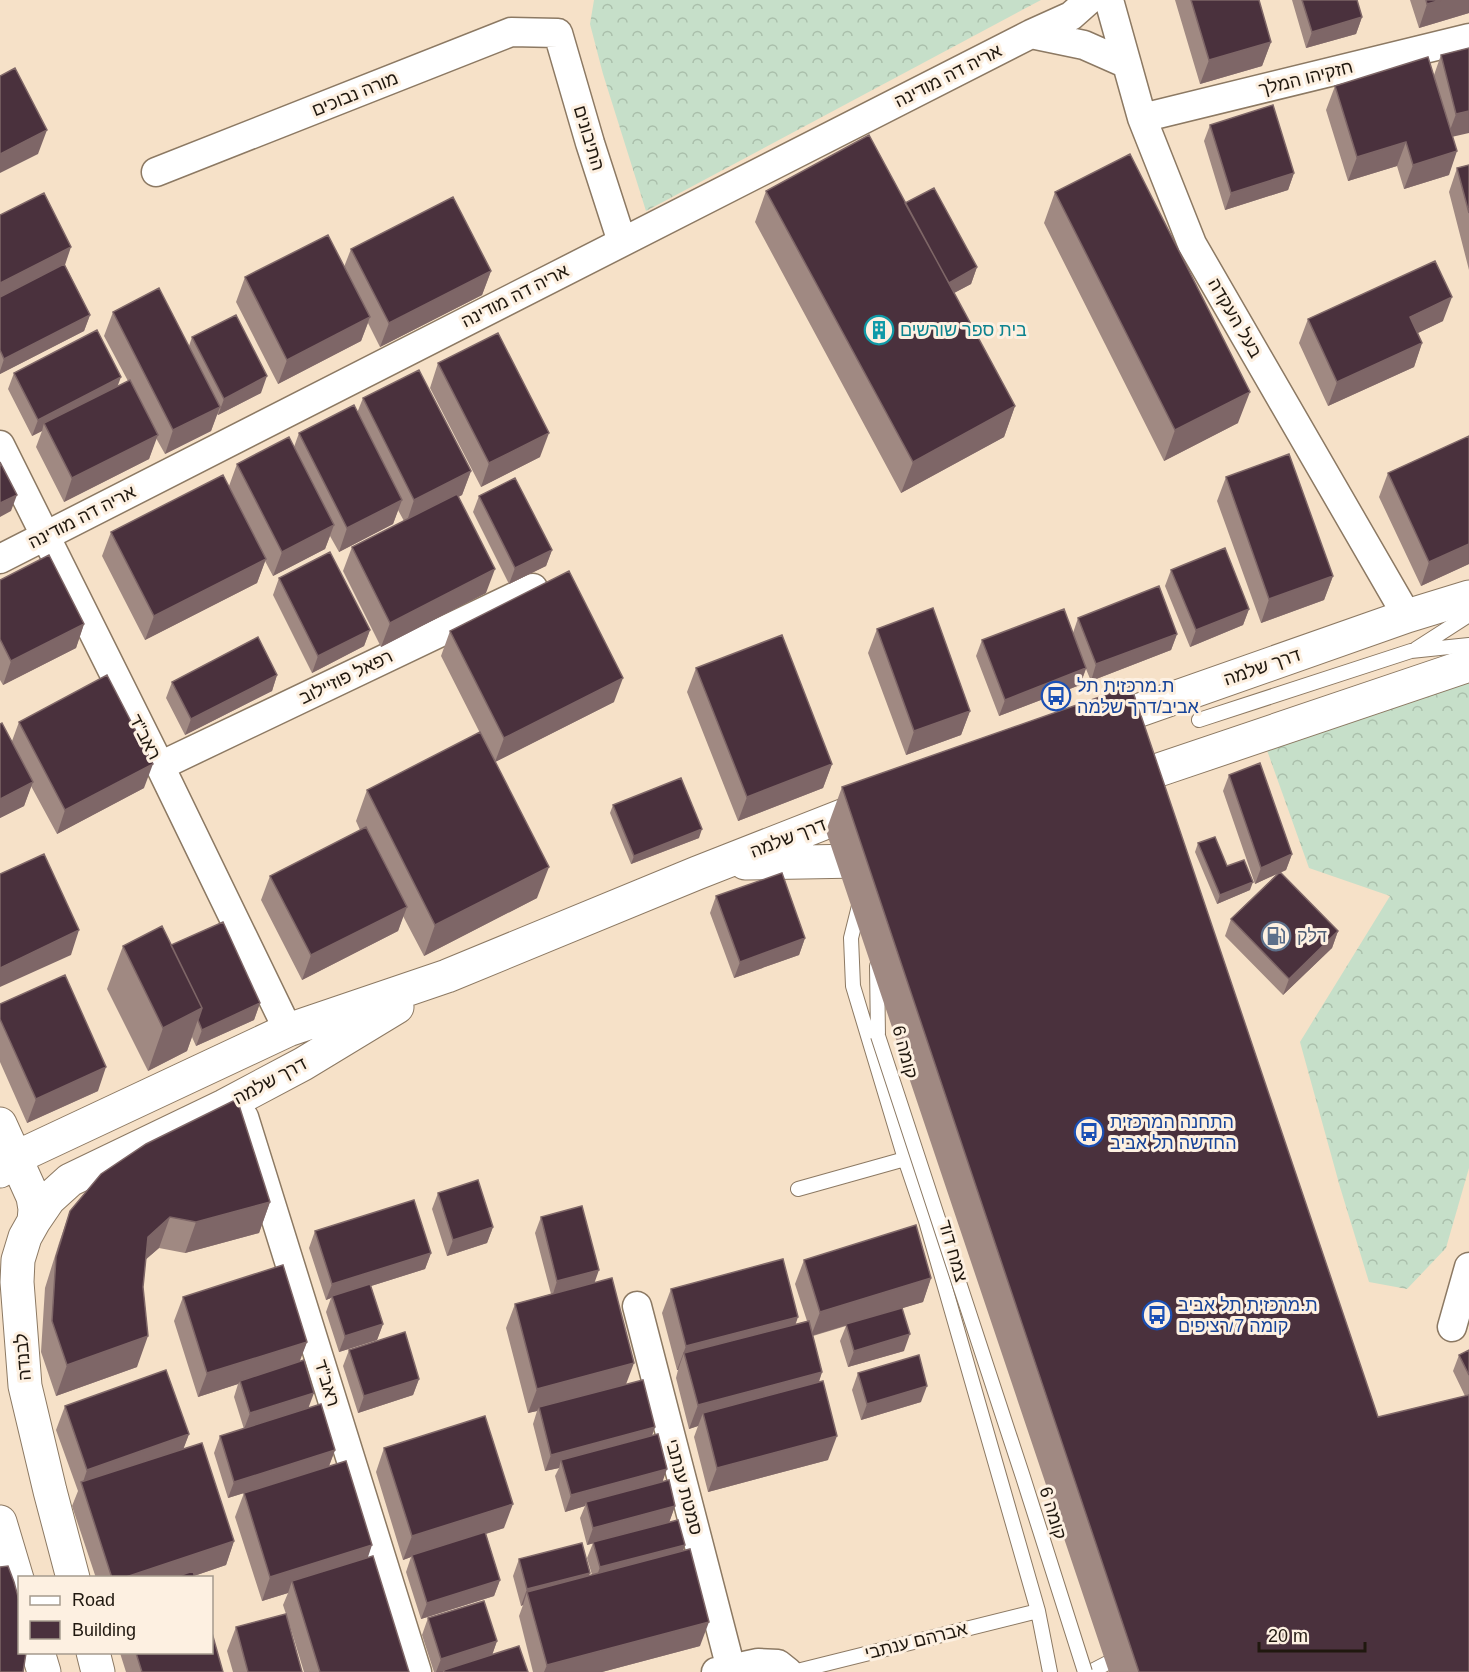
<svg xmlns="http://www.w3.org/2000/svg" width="1469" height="1672" font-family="Arial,'Noto Sans Hebrew',sans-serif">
  <defs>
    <pattern id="forest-crowns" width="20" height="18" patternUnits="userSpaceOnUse" patternTransform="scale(1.5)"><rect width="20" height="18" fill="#c6dfc9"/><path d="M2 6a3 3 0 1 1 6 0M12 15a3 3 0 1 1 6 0" fill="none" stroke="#aabfab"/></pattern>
  </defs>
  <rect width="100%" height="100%" fill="#f6e1c8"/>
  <path fill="url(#forest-crowns)" d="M594 0H1041L646 211 603 74 590 24Z
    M1469 678V1168L1446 1248 1407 1289 1369 1282 1340 1187 1300 1042 1390 896 1309 868 1263 739Z"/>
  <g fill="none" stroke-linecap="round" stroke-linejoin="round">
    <g stroke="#8c7963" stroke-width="16">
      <path id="service" d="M1416 649 1469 615
        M1199 720 1411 651 1469 645
        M860 902 851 938 853 986 905 1159 926 1221 1038 1611 1050 1672
        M877 966 878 1036
        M798 1189 905 1159
        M793 1672 1038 1611
        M1090 1672 1123 1655"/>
    </g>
    <g stroke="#8c7963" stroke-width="31">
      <path id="minor" d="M1109 0 1142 118 1192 244 1407 616
        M1031 34 1084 45 1127 64
        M1142 118 1469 38
        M156 172 511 32 558 33 590 143 622 242
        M0 445 160 766 288 1030
        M0 559 1031 34 1071 16 1089 0
        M160 766 533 588
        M224 1106 230 1107 244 1117 417 1672
        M637 1306 731 1669
        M1452 1327 1469 1267
        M716 1672 758 1663 778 1664 788 1672"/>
    </g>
    <g stroke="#8c7963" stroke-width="35">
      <path id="tertiary" d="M1097 725 1407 616 1469 597
        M1117 784 1469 665
        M745 863 859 861 882 857
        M0 1124 33 1197 35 1209 34 1221
        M0 1171 15 1158 288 1030 447 976 697 873 870 805
        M0 1522 20 1589
        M73 1578 50 1491 25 1386 17 1282 18 1260 25 1237 34 1221 49 1199 70 1180 224 1106 303 1064 397 1007
        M38 1652 44 1672
        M93 1652 98 1672"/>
    </g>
    <use href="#service" stroke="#fff" stroke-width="14"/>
    <use href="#minor" stroke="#fff" stroke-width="28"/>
    <use href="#tertiary" stroke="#fff" stroke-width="33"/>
    <g stroke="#8c7963" stroke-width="16" stroke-linecap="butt">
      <path id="service-bridge" d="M878 1036 1023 1477 1085 1672"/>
    </g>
    <use href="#service-bridge" stroke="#fff" stroke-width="14"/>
  </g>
  <path fill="#a08982" d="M1175 0H1259L1271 42 1262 66 1200 84Z
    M1292 0H1357L1362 17 1356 34 1306 48Z
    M1410 0H1469V13L1419 28Z
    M1469 48 1453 137 1449 175 1404 189 1397 166 1348 181 1326 110 1335 86 1434 75 1441 55Z
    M1210 125 1294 173 1288 190 1225 210 1204 141Z
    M1469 165V270L1449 192 1457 168Z
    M766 191 905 203 977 267 971 284 954 293 1015 406 1004 437 901 493 755 222Z
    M1055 192 1238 423 1164 461 1044 223Z
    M0 215 65 265 90 315 84 331 0 374Z
    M351 249 491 271 482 295 380 347 368 323 361 341 278 384 236 302 245 277 344 267Z
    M113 312 189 346 192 337 261 393 218 415 217 414 211 431 165 454 156 438 149 459 64 502 36 447 42 431 32 436 8 389 14 373 118 386 128 381 104 336Z
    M1308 319 1443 321 1418 333 1422 343 1414 367 1328 406 1299 343Z
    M438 363 540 457 481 487 430 388Z
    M363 398 471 471 462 495 458 497 486 593 381 647 343 571 352 547 404 521 398 510 393 524 339 552 330 536 325 549 273 576 265 561 257 583 145 640 102 556 111 532 229 486 237 464 294 447 299 433 357 413Z
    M1388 473 1469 564 1421 586 1379 497Z
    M1226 477 1333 576 1324 600 1261 623 1217 501Z
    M479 496 552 550 546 566 509 584 473 512Z
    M1171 570 1249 609 1243 625 1190 647 1165 586Z
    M279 578 370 630 364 646 312 673 273 595Z
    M0 580 84 624 76 648 3 685 0 680Z
    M1078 618 1177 634 1171 650 1091 681 1086 669 1080 685 999 716 976 656 982 640 1073 633Z
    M877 629 970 711 961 735 906 755 868 653Z
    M450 631 614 702 495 762 537 898 424 956 403 916 398 931 302 980 261 900 270 876 360 830 356 821 367 790 480 733 441 656Z
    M696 668 832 764 823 788 738 821 687 692Z
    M277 675 272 691 185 735 166 698 172 682Z
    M19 722 144 788 57 834 31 786 24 806 0 818V724L12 741Z
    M1229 775 1292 854 1286 870 1280 873 1338 931 1332 948 1283 995 1225 936 1231 919 1278 873 1255 884 1223 791Z
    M842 787 1378 1417 1465 1396 1453 1371 1459 1355 1469 1350V1672H1109L826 831Z
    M613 805 699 838 631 864 610 813Z
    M1198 843 1227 866 1250 890 1217 904 1195 852Z
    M716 896 805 938 799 955 734 978 710 913Z
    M171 945 260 1003 254 1020 196 1046 192 1037 187 1051 148 1071 107 989 123 946Z
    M0 1004 98 1091 27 1123 0 1062Z
    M438 1193 493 1227 487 1243 447 1256 432 1209Z
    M270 1202 259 1233 185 1253 159 1248 145 1260 137 1367 56 1396 41 1352 45 1288 59 1243 70 1211Z
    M541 1217 594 1283 626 1384 655 1427 652 1436 663 1482 675 1506 669 1522 685 1545 683 1551 700 1646 602 1672H533L519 1616 523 1605 521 1606 513 1576 519 1559 588 1576 592 1575 587 1558 593 1543 587 1545 580 1518 585 1506 565 1512 555 1476 559 1468 545 1471 533 1424 537 1411 528 1413 506 1328 515 1304 551 1294 535 1233Z
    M315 1231 431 1253 425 1269 371 1286 383 1324 377 1340 339 1352 326 1312 331 1298 326 1300 309 1248Z
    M804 1260 931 1278 923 1302 902 1308 904 1351 848 1367 840 1341 846 1326 813 1336 822 1372 819 1382 828 1460 708 1492 694 1437 698 1426 689 1429 676 1378 678 1370H677L662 1313 671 1289 796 1324 807 1321 795 1284Z
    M183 1297 307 1342 299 1361 309 1408 335 1450 329 1466 368 1558 409 1672H304L289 1623 302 1672H233L227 1651 236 1627 286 1614 283 1605 288 1593 262 1601 235 1517 244 1493 228 1498 214 1453 220 1436 244 1429 234 1397 238 1384 198 1397 174 1321Z
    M349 1350 419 1379 413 1395 358 1413 343 1366Z
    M858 1373 921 1402 861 1420 852 1390Z
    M65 1406 189 1434 183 1449 234 1541 226 1565 194 1576 195 1578H96L72 1506 78 1491 56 1430Z
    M384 1448 504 1528 486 1534 500 1580 494 1596 421 1619 406 1572 411 1557 403 1560 376 1472Z
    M428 1618 497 1641 492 1655 528 1672H434L422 1635Z
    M120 1653H212L223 1672H126Z"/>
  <path fill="#7e6667" d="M1441 0H1469V13L1419 28 1427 4Z
    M1362 17 1356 34 1306 48 1312 32Z
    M1271 42 1262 66 1200 84 1209 60Z
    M1469 111V133L1447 138 1456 114Z
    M47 130 38 154 0 173V154Z
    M1406 142 1397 166 1348 181 1357 157Z
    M1457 151 1449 175 1404 189 1413 165Z
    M1294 173 1288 190 1225 210 1231 193Z
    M71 247 63 271 0 303V283Z
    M977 267 971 284 939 301 945 285Z
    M491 271 482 295 380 347 389 323Z
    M1452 297 1443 321 1401 341 1410 317Z
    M90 315 84 331 0 374V371L4 359Z
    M370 317 361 341 278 384 287 360Z
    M1422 343 1414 367 1328 406 1337 382Z
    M267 376 261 393 218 415 224 399Z
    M121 377 115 393 44 423 42 431 32 436 38 420Z
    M1250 392 1238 423 1164 461 1175 430Z
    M1015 406 1004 437 901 493 913 462Z
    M220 407 211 431 165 454 173 430Z
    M549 433 540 457 481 487 489 463Z
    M158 435 149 459 64 502 72 478Z
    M471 471 462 495 406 524 414 500Z
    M17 495 11 511 0 517V503Z
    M402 500 393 524 339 552 347 528Z
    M334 525 325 549 273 576 282 552Z
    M1469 544V564L1421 586 1429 562Z
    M552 550 546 566 509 584 515 568Z
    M266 559 257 583 145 640 154 616Z
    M495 569 486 593 381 647 390 623Z
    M1333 576 1324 600 1261 623 1269 599Z
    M1249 609 1243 625 1190 647 1196 630Z
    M84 624 76 648 3 685 11 661Z
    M370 630 364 646 312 673 318 656Z
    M1177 634 1171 650 1091 681 1096 664Z
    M1086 668 1080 685 999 716 1005 700Z
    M277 675 272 691 185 735 191 719Z
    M623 678 614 702 495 762 504 738Z
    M970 711 961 735 906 755 914 731Z
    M153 764 144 788 57 834 65 810Z
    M832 764 823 788 738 821 747 797Z
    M33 782 24 806 0 818V799Z
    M702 829 699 838 631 864 634 856Z
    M1292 854 1286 870 1255 884 1261 868Z
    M549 867 537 898 424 956 435 925Z
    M1253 882 1250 890 1217 904 1220 895Z
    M407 907 398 931 302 980 311 955Z
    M79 930 71 955 0 987V968Z
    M1338 931 1332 948 1283 995 1289 979Z
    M805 938 799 955 734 978 740 962Z
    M260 1003 254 1020 196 1046 202 1030Z
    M202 1008 187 1051 148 1071 163 1028Z
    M106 1067 98 1091 27 1123 36 1099Z
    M270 1202 259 1233 185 1253 196 1222Z
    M170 1217 159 1248 136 1268 148 1237Z
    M493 1227 487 1243 447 1256 453 1240Z
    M431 1253 425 1269 333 1298 332 1296 331 1298 326 1300 332 1284Z
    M599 1270 593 1287 552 1297 557 1281Z
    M931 1278 923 1302 811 1336 820 1312Z
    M798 1317 790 1341 684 1353 678 1370H677L686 1346Z
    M383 1324 377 1340 339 1352 345 1336Z
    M910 1334 904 1351 848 1367 854 1351Z
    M148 1336 137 1367 56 1396 67 1365Z
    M307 1342 298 1366 240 1381 238 1384 198 1397 207 1373Z
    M634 1363 625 1387 539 1407 537 1411 528 1413 537 1389Z
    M822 1372 814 1396 703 1413 698 1426 689 1429 698 1405Z
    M419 1379 413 1395 358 1413 364 1396Z
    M927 1386 921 1402 861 1420 867 1404Z
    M314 1393 308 1409 244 1429 250 1413Z
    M655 1427 649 1443 561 1460 559 1468 545 1471 551 1455Z
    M189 1434 180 1458 82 1485 87 1470Z
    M837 1436 828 1460 708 1492 717 1468Z
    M335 1450 329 1466 228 1498 234 1482Z
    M667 1469 661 1486 586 1502 585 1506 565 1512 571 1495Z
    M513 1504 504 1528 412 1557V1555L411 1557 403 1560 412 1536Z
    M675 1506 669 1523 587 1545 593 1528Z
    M234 1541 226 1565 188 1578H123Z
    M372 1545 364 1569 292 1581 288 1593 262 1601 270 1577Z
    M685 1545 679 1562 594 1584 600 1567Z
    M590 1573 584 1589 527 1592 523 1605 521 1606 527 1589Z
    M500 1580 494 1596 421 1619 427 1603Z
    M709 1622 700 1646 602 1672H544L547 1665Z
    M497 1641 491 1658 444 1670 443 1672H436L441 1659Z"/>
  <path fill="#4a313d" stroke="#7e6667" stroke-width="1.5" d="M1191 0H1259L1271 42 1209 60Z
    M1302 0H1357L1362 17 1312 32Z
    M1426 0H1441L1427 4Z
    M1469 48V111L1456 114 1441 55Z
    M1428 57 1457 151 1413 165 1406 142 1357 157 1335 86Z
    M15 68 47 130 0 154V76Z
    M1273 105 1294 173 1231 193 1210 125Z
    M869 135 1015 406 913 462 766 191Z
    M1130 154 1250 392 1175 430 1055 192Z
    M1469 165V213L1457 168Z
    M934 188 977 267 949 283 905 203Z
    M44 193 71 247 0 283V215Z
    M453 197 491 271 389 323 351 249Z
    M328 235 370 317 287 360 245 277Z
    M1435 261 1452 297 1410 317 1422 343 1337 382 1308 319Z
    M64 264 90 315 4 359 0 350V297Z
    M159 288 220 407 173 430 113 312Z
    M236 315 267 376 224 399 192 337Z
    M97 330 121 377 38 420 14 373Z
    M498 333 549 433 489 463 438 363Z
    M419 370 471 471 414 500 363 398Z
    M130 380 158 435 72 478 44 423Z
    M354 405 402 500 347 528 299 433Z
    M1469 436V544L1429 562 1388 473Z
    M289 437 334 525 282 552 237 464Z
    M1289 454 1333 576 1269 599 1226 477Z
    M0 462 17 495 0 503Z
    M223 475 266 559 154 616 111 532Z
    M515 478 552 550 515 568 479 496Z
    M457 494 495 569 390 623 352 547Z
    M1225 548 1249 609 1196 630 1171 570Z
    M330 552 370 630 318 656 279 578Z
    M49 555 84 624 11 661 0 639V580Z
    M569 571 623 678 504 738 450 631Z
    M1159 586 1177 634 1096 664 1078 618Z
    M933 608 970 711 914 731 877 629Z
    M1064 609 1086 668 1005 700 982 640Z
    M782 635 832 764 747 797 696 668Z
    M258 637 277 675 191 719 172 682Z
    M107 675 153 764 65 810 19 722Z
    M1131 686 1378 1417 1469 1395V1672H1139L842 787Z
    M2 723 33 782 0 799V724Z
    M480 732 549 867 435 925 367 790Z
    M1260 763 1292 854 1261 868 1229 775Z
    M681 778 702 829 634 856 613 805Z
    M366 827 407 907 311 955 270 876Z
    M1215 837 1227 866 1244 860 1253 882 1220 895 1198 843Z
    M44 854 79 930 0 968V874Z
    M1280 872 1338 931 1289 979 1231 919Z
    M782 873 805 938 740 962 716 896Z
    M223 922 260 1003 202 1030 198 1020 202 1008 171 945Z
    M162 926 202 1008 163 1028 123 946Z
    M65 975 106 1067 36 1099 0 1019V1004Z
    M237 1099 270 1202 196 1222 170 1217 148 1237 143 1287 148 1336 67 1365 52 1321 56 1257 70 1211 101 1174 146 1144Z
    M478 1180 493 1227 453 1240 438 1193Z
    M414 1200 431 1253 332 1284 315 1231Z
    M582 1206 599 1270 557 1281 541 1217Z
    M916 1225 931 1278 820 1312 804 1260Z
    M783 1259 798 1317 686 1346 671 1289Z
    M283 1265 307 1342 207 1373 183 1297Z
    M612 1278 634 1363 537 1389 515 1304Z
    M370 1284 383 1324 345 1336 332 1296Z
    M902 1308 910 1334 854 1351 846 1324Z
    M809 1321 822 1372 698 1405 684 1353Z
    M405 1332 419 1379 364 1396 349 1350Z
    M1469 1350V1375L1459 1355Z
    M919 1355 927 1386 867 1404 858 1373Z
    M304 1360 314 1393 250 1413 240 1381Z
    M166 1370 189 1434 87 1470 65 1406Z
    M643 1380 655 1427 551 1455 539 1407Z
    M823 1381 837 1436 717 1468 703 1413Z
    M321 1404 335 1450 234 1482 220 1436Z
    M485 1416 513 1504 412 1536 384 1448Z
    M658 1434 667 1469 571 1495 561 1460Z
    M202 1443 234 1541 123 1578H112L81 1482Z
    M346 1461 372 1545 270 1577 244 1493Z
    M669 1480 675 1506 593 1528 586 1502Z
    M678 1520 685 1545 600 1567 593 1542Z
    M485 1532 500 1580 427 1603 412 1555Z
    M582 1543 590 1573 527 1589 519 1559Z
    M690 1549 709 1622 547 1665 527 1592Z
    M373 1556 409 1672H320L292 1581Z
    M8 1566 14 1582 20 1604V1653H26L23 1672H0V1567Z
    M193 1571 195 1578H173Z
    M484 1601 497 1641 441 1659 428 1618Z
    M286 1614 302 1672H248L236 1627Z
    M212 1633 223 1672H142L136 1653H212Z
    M519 1646 528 1672H445L444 1670Z"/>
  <defs>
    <g id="building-ring" transform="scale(1.5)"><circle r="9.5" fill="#fdf0e1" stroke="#0f9aa8" stroke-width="1.5"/><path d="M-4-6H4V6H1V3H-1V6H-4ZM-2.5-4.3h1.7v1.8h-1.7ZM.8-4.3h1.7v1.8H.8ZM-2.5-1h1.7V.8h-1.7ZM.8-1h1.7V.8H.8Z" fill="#0f9aa8"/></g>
    <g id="bus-ring" transform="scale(1.5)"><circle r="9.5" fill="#fdf0e1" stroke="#1a4fb4" stroke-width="1.5"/><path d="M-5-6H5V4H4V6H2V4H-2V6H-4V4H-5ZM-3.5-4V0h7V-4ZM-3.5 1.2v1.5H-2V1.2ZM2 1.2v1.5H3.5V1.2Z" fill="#1a4fb4"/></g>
    <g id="fuel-ring" transform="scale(1.5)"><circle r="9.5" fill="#fdf0e1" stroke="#5c6f8a" stroke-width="1.5"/><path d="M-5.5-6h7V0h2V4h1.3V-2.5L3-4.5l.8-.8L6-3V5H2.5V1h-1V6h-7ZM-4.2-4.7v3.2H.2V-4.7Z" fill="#5c6f8a"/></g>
  </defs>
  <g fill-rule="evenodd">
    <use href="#building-ring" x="879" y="330"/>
    <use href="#bus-ring" x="1056" y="696"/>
    <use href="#fuel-ring" x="1276" y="936"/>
    <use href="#bus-ring" x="1089" y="1132"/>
    <use href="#bus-ring" x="1157" y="1315"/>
  </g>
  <g text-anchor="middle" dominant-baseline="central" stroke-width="6" stroke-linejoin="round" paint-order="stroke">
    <g font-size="18" fill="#20180f" stroke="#fdf0e1">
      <text transform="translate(948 76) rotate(-27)">אריה דה מודינה</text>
      <text transform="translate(1306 78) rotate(-14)">חזקיהו המלך</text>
      <text transform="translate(355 94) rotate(-22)">מורה נבוכים</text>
      <text transform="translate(589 138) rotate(73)">התיבונים</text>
      <text transform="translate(515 296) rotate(-27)">אריה דה מודינה</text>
      <text transform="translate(1235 318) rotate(60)">בעל העקדה</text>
      <text transform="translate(82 517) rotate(-27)">אריה דה מודינה</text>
      <text transform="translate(1262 667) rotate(-19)">דרך שלמה</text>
      <text transform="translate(346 677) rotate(-26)">רפאל פוזיילוב</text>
      <text transform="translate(145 737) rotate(63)">ראב"ד</text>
      <text transform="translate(788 838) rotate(-21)">דרך שלמה</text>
      <text transform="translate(905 1052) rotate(75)">קומה 6</text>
      <text transform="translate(270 1081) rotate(-28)">דרך שלמה</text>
      <text transform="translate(953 1251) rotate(74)">צמח דוד</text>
      <text transform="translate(23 1357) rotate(-95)">לבנדה</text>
      <text transform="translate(327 1383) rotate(73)">ראב"ד</text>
      <text transform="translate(684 1487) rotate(75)">סמטת ענתבי</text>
      <text transform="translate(1053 1513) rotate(73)">קומה 6</text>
      <text transform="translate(916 1641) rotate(-14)">אברהם ענתבי</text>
    </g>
    <g font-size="18" fill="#0d838f" stroke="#fdf0e1" text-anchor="start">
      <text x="900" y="330">בית ספר שורשים</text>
    </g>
    <g font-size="18" fill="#164399" stroke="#fdf0e1" text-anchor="start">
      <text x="1077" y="686">ת.מרכזית תל<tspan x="1077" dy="21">אביב/דרך שלמה</tspan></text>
      <text x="1110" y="1122">התחנה המרכזית<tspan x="1110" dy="21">החדשה תל אביב</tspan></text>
      <text x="1178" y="1305">ת.מרכזית תל אביב<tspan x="1178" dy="21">קומה 7/רציפים</tspan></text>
    </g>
    <g font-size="18" fill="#4e5e75" stroke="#fdf0e1" text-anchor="start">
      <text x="1297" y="936">דלק</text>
    </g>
  </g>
  <rect x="18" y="1576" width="195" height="78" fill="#fdf0e1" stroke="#a59a8d" stroke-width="1.5"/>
  <rect x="30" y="1596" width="30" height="9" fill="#ffffff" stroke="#a59a8d" stroke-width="1.5"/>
  <text x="72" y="1606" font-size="18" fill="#20180f">Road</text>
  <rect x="30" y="1621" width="30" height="18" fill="#4a313d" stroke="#a59a8d" stroke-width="1.5"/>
  <text x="72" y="1636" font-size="18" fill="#20180f">Building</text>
  <path d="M1259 1642v9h106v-9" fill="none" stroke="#20180f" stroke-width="3"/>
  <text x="1268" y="1642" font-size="18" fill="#20180f" stroke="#fdf0e1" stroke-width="4.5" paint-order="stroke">20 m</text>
</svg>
